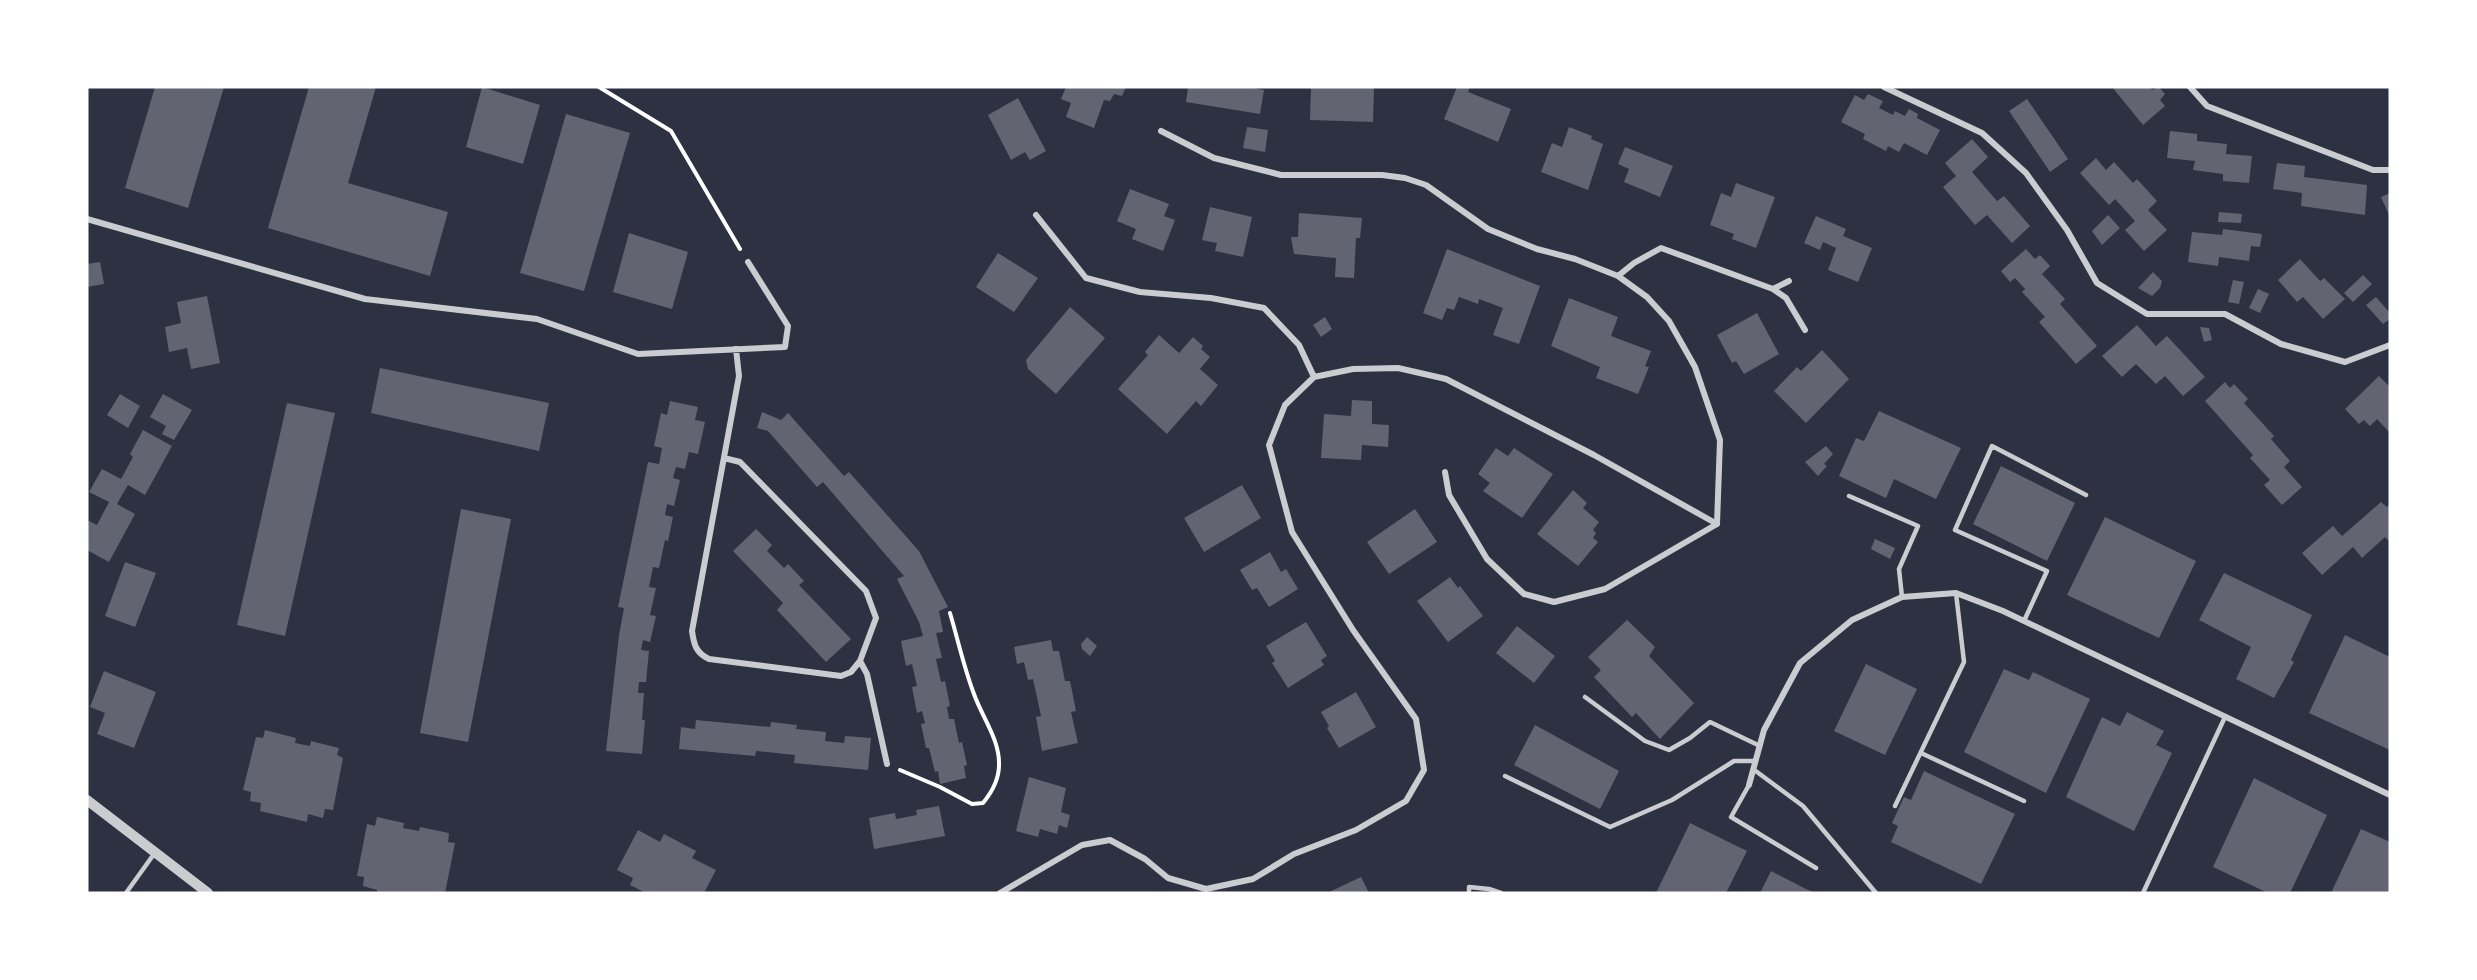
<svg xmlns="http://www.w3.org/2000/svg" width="2477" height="980" font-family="'Asap Condensed',sans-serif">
  <rect width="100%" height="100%" fill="#2d3142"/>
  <path fill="#626471" d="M155 87H224L188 208 125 188Z
    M309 87H376L348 183 448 212 430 276 268 228Z
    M482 87 540 105 523 164 466 147Z
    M1066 87H1126L1122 96 1114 94 1110 101 1104 100 1094 128 1066 117 1071 103 1061 99Z
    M1188 87H1248L1264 90 1260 114 1186 102Z
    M1311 87H1374L1373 122 1310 120Z
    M1457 87H1470L1468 92 1511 109 1498 142 1444 119Z
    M2112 87H2150L2152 90 2159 87 2165 94 2160 100 2165 106 2143 125Z
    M1868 94 1883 101 1879 108 1893 115 1895 111 1905 116 1909 109 1918 114 1917 118 1940 130 1927 155 1904 143 1899 152 1888 146 1886 151 1863 139 1865 134 1841 122 1855 95 1864 100Z
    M1018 98 1046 151 1030 160 1025 152 1011 160 988 115Z
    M2027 99 2068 159 2050 172 2009 111Z
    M566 114 630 133 584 291 520 273Z
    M1247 127 1268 130 1265 152 1243 148Z
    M1569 127 1592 136 1591 139 1603 144 1588 190 1541 172 1552 143 1562 147Z
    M2170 131 2197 134V141L2227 144 2226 154 2252 156 2249 183 2223 181V174L2193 170 2195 161 2167 158Z
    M1972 139 1988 157 1972 172 1997 201 2004 196 2030 226 2012 243 1987 215 1975 225 1943 187 1956 176 1945 163Z
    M1625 147 1673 166 1660 197 1624 182 1629 169 1618 164Z
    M2096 158 2106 170 2114 162 2133 183 2137 179 2157 201 2148 210 2167 230 2144 251 2125 230 2135 221 2115 199 2109 205 2080 173Z
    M2277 163 2305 166 2304 177 2367 185 2365 215 2301 206 2302 193 2273 189Z
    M1736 183 1775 197 1756 248 1732 239 1734 234 1710 225 1721 193 1731 197Z
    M1130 189 1169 204 1164 216 1175 220 1163 251 1132 239 1136 229 1117 221Z
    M2390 193V217L2381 197Z
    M1210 207 1252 217 1243 257 1215 251 1217 243 1202 240Z
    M2219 212 2242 214 2241 223 2218 222Z
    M1299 213 1362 218 1360 238H1356L1354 278 1335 277 1336 258 1294 254 1291 237H1298Z
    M2108 215 2120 228 2102 245 2092 231Z
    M1816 216 1846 229 1843 236 1872 248 1858 282 1828 270 1836 248 1823 242 1820 250 1804 243Z
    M2223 229 2262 234 2260 247 2251 246 2249 261 2219 257 2218 266 2188 262 2192 232 2222 235Z
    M629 233 688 252 672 309 613 292Z
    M1447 249 1540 286 1519 344 1493 335 1503 308 1479 299 1478 304 1459 297 1454 310 1447 308 1442 320 1423 313Z
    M2026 249 2035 259 2040 255 2050 266 2042 274 2065 299 2060 304 2097 346 2076 364 2039 322 2045 317 2022 292 2025 289 2015 278 2010 282 2001 271Z
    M998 253 1038 278 1014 312 976 287Z
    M2300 259 2320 281 2324 278 2345 299 2323 319 2303 297 2297 302 2278 280Z
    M100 262 104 284 87 287V264Z
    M2153 272 2162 281 2160 288 2152 296 2138 288Z
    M2363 275 2372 284 2353 302 2344 293Z
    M2233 280 2244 282 2239 304 2228 302Z
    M2258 289 2269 294 2260 313 2249 308Z
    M207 296 220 363 191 369 187 348 169 352 165 327 181 323 177 302Z
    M2376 297 2390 313V319L2383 324 2366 305Z
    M1569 298 1618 317 1611 336 1651 351 1645 366 1649 367 1638 394 1596 378 1600 367 1551 346Z
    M1070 307 1105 338 1056 394 1028 369 1026 360Z
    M1757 313 1779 354 1744 374 1736 361 1732 363 1717 335Z
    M1325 317 1332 329 1321 337 1313 325Z
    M2137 325 2156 346 2167 336 2205 377 2183 396 2165 376 2156 384 2136 364 2122 377 2102 356Z
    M2200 327 2209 328 2212 340 2204 342Z
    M1159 335 1179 353 1193 337 1203 346 1201 349 1210 357 1200 369 1218 385 1201 406 1196 401 1167 434 1118 389 1148 355 1145 352Z
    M1822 350 1849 379 1806 423 1774 391 1797 367 1801 371Z
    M380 368 549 403 539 451 371 413Z
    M2379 376 2390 387V433L2377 419 2370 426 2364 420 2359 424 2345 409Z
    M2225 382 2230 388 2234 384 2248 399 2244 403 2274 436 2271 439 2290 461 2284 467 2302 487 2282 505 2264 485 2270 480 2250 458 2253 455 2205 401Z
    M120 394 140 406 128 428 107 415Z
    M163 394 192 410 174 440 162 434 166 426 150 417Z
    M1352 400 1372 401V424L1389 425 1388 447 1362 445 1361 460 1321 458 1324 414 1351 416Z
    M670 401 698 407 695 420 705 422 698 454 689 452 685 469 676 467 673 478 680 480 674 506 667 504 665 515 673 517 668 541 665 540 659 568 653 567 649 587 656 588 650 615 656 616 650 642 643 640 641 650 649 651 646 682H639L638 693H644L642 720H645L642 754 606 751 619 635 624 608 618 607 648 462 659 464 662 448 654 446 661 413 667 415Z
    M287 403 335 413 285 636 237 625Z
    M1879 411 1961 448 1936 499 1894 479 1886 498 1839 476 1856 438 1864 441Z
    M762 412 781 420 788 413 844 476 849 472 919 551 948 607 939 611 943 632 936 633 942 658 936 659 941 682 945 681 950 706 947 707 949 719H954L959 743 962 742 967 765 964 766 966 778 940 784 938 771 935 772 929 748H926L921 724 925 723 922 711 917 713 912 687 917 686 912 664 906 666 901 641 923 636 919 622 897 579 904 576 823 482 817 487 768 431 757 428Z
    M143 430 172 446 145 495 128 485 122 495 117 504 135 514 109 562 87 550V520L97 525 109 502 89 492 102 469 121 479 133 457 130 454Z
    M1826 446 1833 454 1824 464 1827 466 1818 476 1805 462Z
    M1496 448 1508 456 1514 448 1553 474 1522 518 1483 491 1490 483 1478 474Z
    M2001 466 2075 503 2047 561 1973 524Z
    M1242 485 1261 518 1204 552 1184 518Z
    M1573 490 1587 503 1583 508 1599 522 1593 530 1596 533 1593 538 1598 542 1578 566 1537 534Z
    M2381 502 2387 507 2390 504V542L2385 537 2362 558 2353 547 2322 575 2302 553 2333 526 2342 536Z
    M461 509 511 519 468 742 420 733Z
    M1415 509 1437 542 1389 574 1367 542Z
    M2105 517 2196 561 2159 638 2067 595Z
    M756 529 772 545 767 551 784 568 788 564 804 581 799 585 851 639 826 662 777 610 783 603 733 551Z
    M1875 539 1895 548 1890 559 1871 549Z
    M1270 552 1281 572 1286 569 1298 589 1269 607 1257 588 1252 590 1240 570Z
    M125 562 156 573 135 627 105 616Z
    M2224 573 2312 615 2291 660 2294 662 2274 698 2236 679 2251 647 2199 620Z
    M1450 577 1458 588 1460 586 1483 616 1448 642 1417 601Z
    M1627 620 1655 647 1649 656 1694 703 1660 739 1636 713 1632 717 1594 677 1601 670 1588 657Z
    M1306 622 1327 656 1321 660 1324 665 1288 688 1272 663 1275 661 1266 646Z
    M1517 626 1555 656 1534 683 1496 653Z
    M2345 635 2390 657V750L2309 713Z
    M1087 637 1097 646 1090 656 1082 649 1081 644Z
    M1051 640 1053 651H1059L1065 681H1070L1076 711 1071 712 1078 743 1042 751 1036 717 1041 716 1033 679 1028 680 1024 662 1017 664 1014 647Z
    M1866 664 1917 689 1885 755 1834 731Z
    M2004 669 2029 680 2033 672 2090 699 2046 793 1964 752Z
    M104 671 156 692 134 748 97 734 105 713 90 707Z
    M1356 692 1376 727 1339 748 1327 728 1329 726 1321 712Z
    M2127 712 2164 731 2156 745 2172 753 2134 831 2066 797 2102 717 2120 726Z
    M696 720 770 727 771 722 797 725 796 729 826 732 825 741 844 743 845 736 871 738 868 770 794 763 795 755 756 751 755 756 679 749 681 727 695 729Z
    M1535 725 1619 771 1600 809 1514 765Z
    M265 730 296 738 295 743 310 746 311 741 339 748 337 755 343 758 333 810 325 809 323 818 308 814 307 822 260 811 261 803 250 801 251 792 243 790 256 737 263 738Z
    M1924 771 2015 814 1981 884 1891 842 1898 826 1892 823 1904 797 1911 800Z
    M1029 777 1066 788 1061 812 1070 815 1067 828 1059 825 1057 834 1040 829 1038 837 1016 831Z
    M2254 778 2327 815 2290 893H2268L2213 867Z
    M939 806 945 836 874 849 869 818 895 813 896 819 917 815 916 810Z
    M377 817 404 823 403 828 419 831 420 827 449 833 448 842 455 843 445 893H377V890L363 886 364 877 357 876 367 824 375 826Z
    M1690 823 1747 851 1726 893H1656Z
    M2361 829 2390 842V893H2331Z
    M638 830 660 842 664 834 696 851 692 858 716 870 704 893H646L630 885 633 878 617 870Z
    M1771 871 1806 889 1815 893H1760Z
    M1361 877 1369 893H1327Z"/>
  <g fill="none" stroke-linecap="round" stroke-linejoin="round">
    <path stroke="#fff" stroke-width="4" d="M599 87 671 131 740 249
      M900 770 940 787 972 804 983 803C992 792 999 779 999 765 1000 740 982 717 974 694 964 668 958 640 950 613"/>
    <path stroke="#caccd0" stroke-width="4.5" d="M1849 496 1918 526 1899 569 1902 597
      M2024 621 2047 571 1955 530 1992 446 2086 495
      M1585 697 1645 741 1669 750 1690 738 1710 722 1760 746
      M1921 753 2024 801
      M1753 769 1803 806 1876 893
      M1505 776 1610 827 1672 800 1734 761H1755
      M1749 785 1731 817 1816 868
      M1895 806 1964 662 1956 593
      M126 893 154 854
      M1469 893V887L1489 889 1501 893
      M2143 893 2225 717"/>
    <path stroke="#caccd0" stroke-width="6" d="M1884 87 1982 133 2026 173 2067 230 2097 283 2147 314H2225L2281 344 2345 362 2390 345
      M2190 87 2207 106 2373 170H2390
      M1036 215 1086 278 1140 292 1211 298 1264 308 1299 345 1314 377
      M87 219 365 299 537 319 638 354 785 347 788 326 748 262
      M1618 276 1634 263 1661 248 1773 289 1789 281
      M1773 289 1786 298 1805 330
      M724 458 740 462 866 591 876 618 860 661 851 672 841 676 709 659C696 653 694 645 692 631L739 376 736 349
      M1445 472 1449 495 1487 559 1524 594 1554 602 1605 589 1717 524
      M860 661 867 674 887 764
      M1749 785 1764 730 1800 663 1852 620 1902 597 1956 593 2003 611 2390 795
      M1000 893 1082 845 1110 840 1145 859 1168 878 1206 889 1253 879 1294 854 1356 830 1406 801 1424 770 1416 719 1353 630 1292 532 1269 445 1285 405 1314 377 1353 369 1398 368 1446 379 1594 455 1717 524 1720 440 1695 367 1669 321 1647 297 1618 276 1575 259 1537 249 1488 229 1426 185 1405 178 1382 175H1281L1214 158 1161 131"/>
    <path stroke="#caccd0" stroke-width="10" d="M87 800 208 893"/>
  </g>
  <rect width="2477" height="980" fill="none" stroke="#ffffff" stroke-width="177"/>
</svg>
